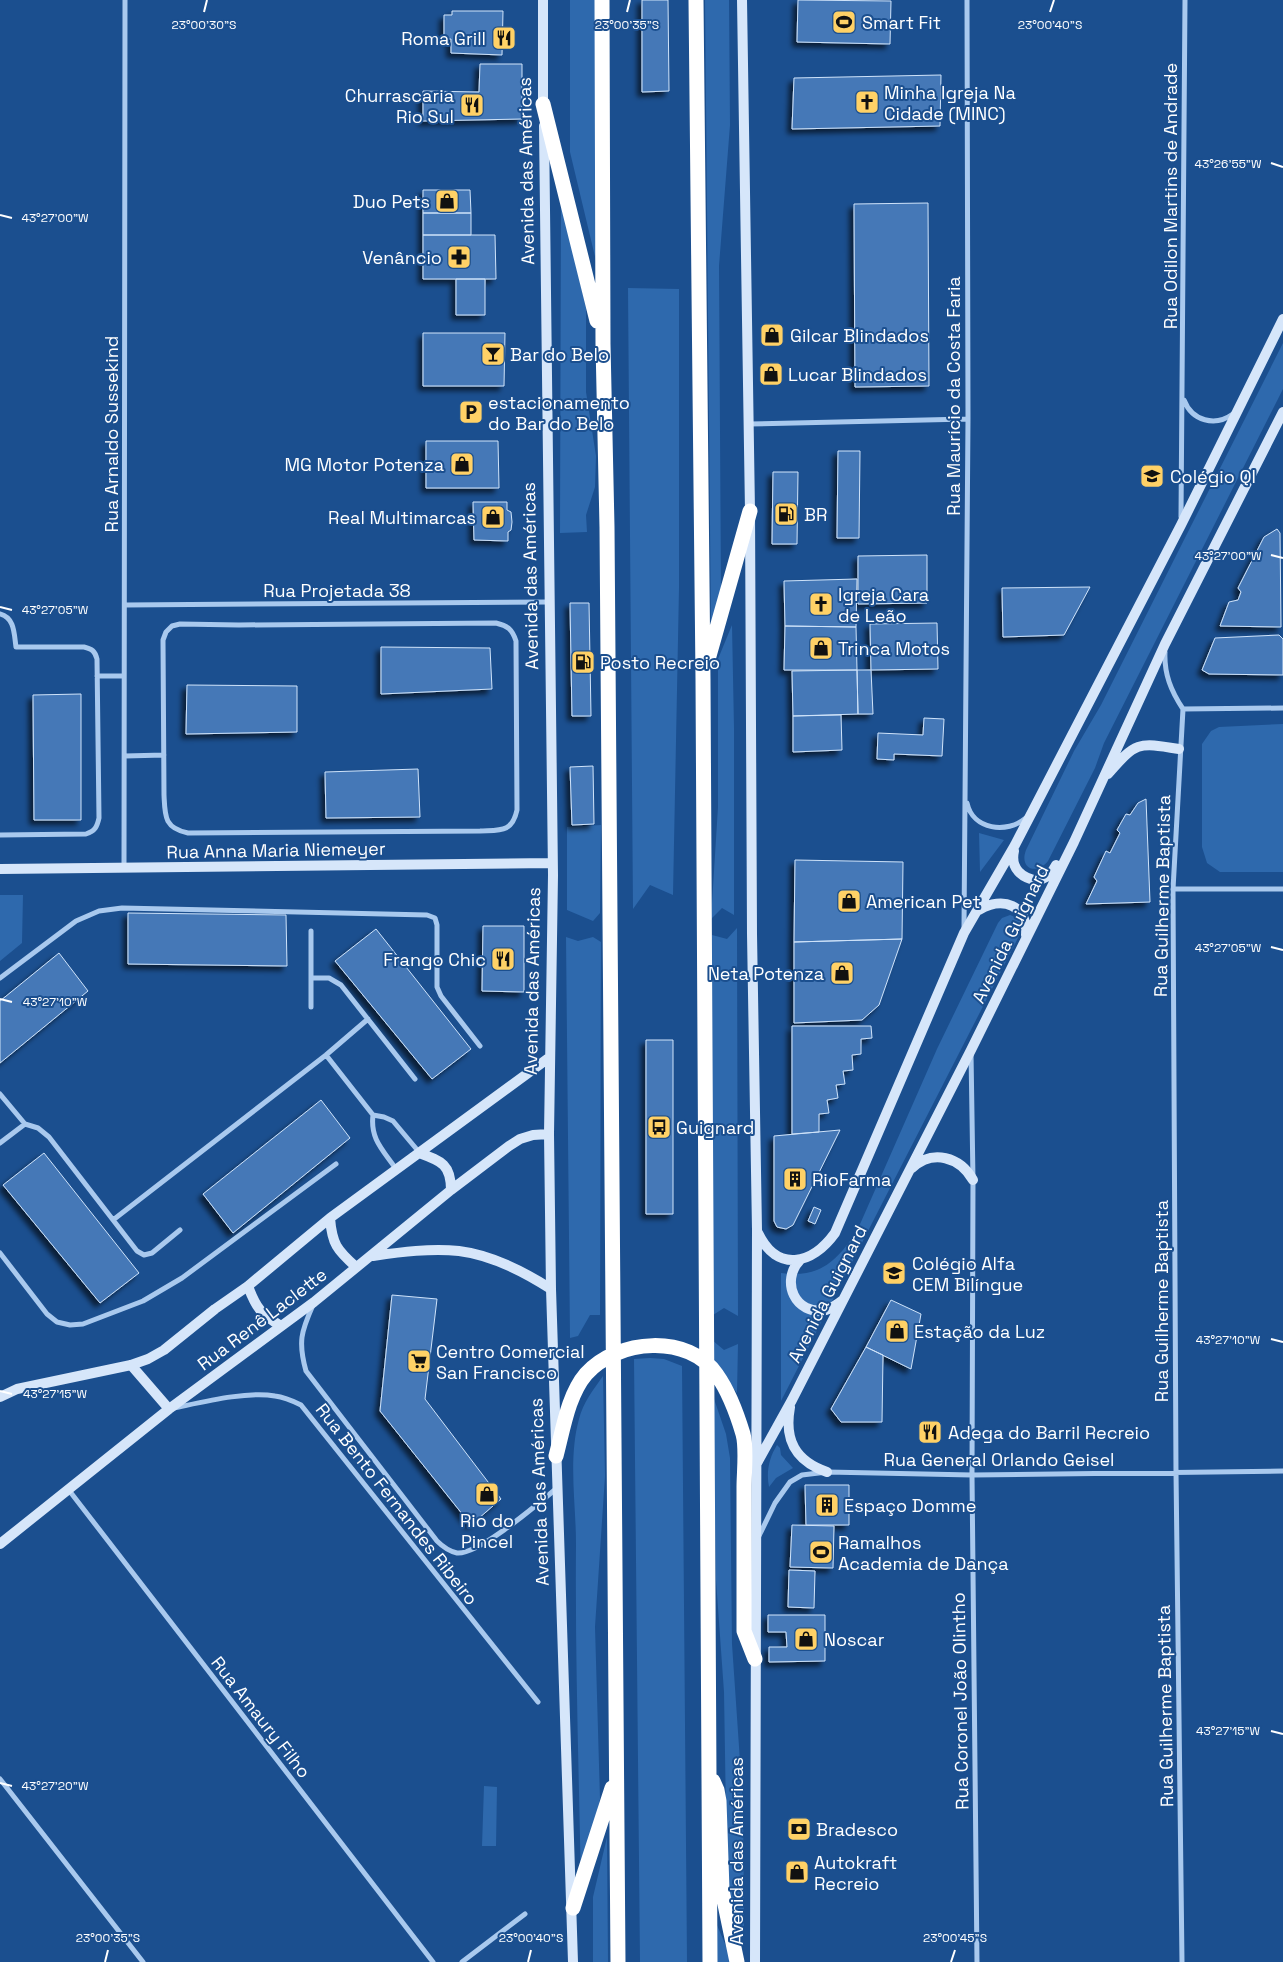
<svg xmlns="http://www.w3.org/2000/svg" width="1283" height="1962" font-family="'Space Grotesk',sans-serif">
  <defs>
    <filter id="shadow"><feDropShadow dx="-4.5" dy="4.5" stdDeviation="2.5" flood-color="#0009"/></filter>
  </defs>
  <rect width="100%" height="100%" fill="#1b4f8f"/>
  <path fill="#2e69ad" d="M570 0H595L597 265 570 152Z
    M705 0H729L730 125 719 266 721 592 711 629Z
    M561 202 586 308V392L596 456 595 487 586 515 587 532 560 533Z
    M628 288 679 289V588L673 895 650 885 633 909Z
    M1283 343V389L1104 743 1095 768 1048 861C1036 876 1019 868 1026 850L1074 751 1101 705Z
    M732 625 734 728V915L722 908 711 919 718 807V659Z
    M1283 724V872H1220L1207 863 1202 847V744L1211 731 1219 727Z
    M601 825 600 913 593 921 567 910V827Z
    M979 833 1004 840 980 872Z
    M0 895H23L22 943 0 961Z
    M1010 915C1020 919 1022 923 1020 934L781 1401V1273C820 1278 836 1262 857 1231L937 1049 998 923 1002 918Z
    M737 928 738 1316 724 1308 713 1315 712 935 727 939Z
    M593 937 601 942 600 1315H590L578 1336 570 1338 566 937 578 941Z
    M712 1340 724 1350 738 1344 737 1393 713 1361Z
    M650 1358 664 1359 682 1366 687 1962H640L634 1359Z
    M603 1376 605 1476 595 1627 600 1799 581 1889C579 1774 575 1659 576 1544 576 1503 568 1459 579 1419 583 1403 593 1390 603 1376Z
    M713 1396 726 1434 730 1458 732 1644 743 1805 744 1928 737 1924 727 1876 724 1692 716 1580Z
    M777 1445 780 1448 781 1455 793 1468 776 1478 769 1487C766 1472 769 1458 777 1445Z
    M484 1786 497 1787 496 1846H482Z
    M607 1837 608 1962H593V1897Z
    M716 1923 733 1962H717Z"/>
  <path fill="#4478b7" stroke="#cfe3fa" filter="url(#shadow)" d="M642 0H668L669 91 642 92Z
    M798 0 891 1 890 44 797 42Z
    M452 11H503L502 55 451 53V39H444V15H452Z
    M480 64H522V119L423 121V91L479 92Z
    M941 75 940 126 792 129 794 78Z
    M423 190H470L471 213H423Z
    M928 203 929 386 855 387 854 204Z
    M423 213H471V235H423Z
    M423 235H495L496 279H423Z
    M456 279H485V315H456Z
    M423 333H505L504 386H423Z
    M426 441H498L499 488H426Z
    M838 451H860L859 538H837Z
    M773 472H798L797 544H772Z
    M473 502H507V510L511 512 512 522 511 530 508 532V541L474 540Z
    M1277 529 1280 533 1281 627 1220 626 1229 602 1238 600 1241 592 1238 588 1264 537Z
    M927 555V603L858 604V556Z
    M857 579 856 627 785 626 784 581Z
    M1090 587 1064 635 1003 637 1002 588Z
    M570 603H589L591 716H572Z
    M937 623 938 669 871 670 870 624Z
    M785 626 856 627 857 670H784Z
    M1279 635 1283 639V675L1209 674 1202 670 1215 638Z
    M381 647 490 648 492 689 381 694Z
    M857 670 858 714 793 716 792 671Z
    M857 670H871L873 714H858Z
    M187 685 297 686V732L186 734Z
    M81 694V820H34L33 695Z
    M841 715 842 750 793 752V716Z
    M924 718 944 719 942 756 894 754V760L877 759 878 733 923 735Z
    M593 766 594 824 572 825 570 767Z
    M418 769 420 817 326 818 325 772Z
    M1146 799 1150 902 1086 904 1097 881 1094 877 1106 851 1110 853 1120 833 1117 830 1126 814 1130 815 1138 803Z
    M795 860 903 862 902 939 794 942Z
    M128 913 286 915 287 966 128 964Z
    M483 926H524V992L482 991Z
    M376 929 471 1049 432 1079 335 961Z
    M902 939 879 1005 862 1020 794 1023V942Z
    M59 953 88 991 0 1063V1001Z
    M792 1026H871L872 1038 861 1039V1054L852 1055 853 1070 843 1071 845 1084 836 1085 838 1098 827 1100 829 1113 819 1114V1132L792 1134Z
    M646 1040H673V1214H646Z
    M321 1100 350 1138 233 1233 203 1194Z
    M840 1130 793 1225 786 1229 777 1227 774 1221V1136Z
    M44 1153 139 1273 100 1303 3 1185Z
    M814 1207 821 1210 815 1224 808 1221Z
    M392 1295 437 1299 425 1399 501 1499 471 1525 380 1411Z
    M891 1300 921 1314 911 1369 866 1347Z
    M866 1347 883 1355 882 1422H841L831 1409Z
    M805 1485H849V1525H806Z
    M792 1525 834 1526 833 1568 790 1567Z
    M789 1570 815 1571 814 1608 788 1607Z
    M768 1615H825V1661L769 1662V1647H787L786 1632H768Z"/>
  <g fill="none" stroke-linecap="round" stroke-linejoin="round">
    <path stroke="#a9c9ee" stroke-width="5" d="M1184 400C1192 421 1215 427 1233 414
      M748 424 968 419
      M1181 517 1185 0
      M125 605 549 602
      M0 614C15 618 14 634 16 647H84C92 649 95 651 97 659L99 818C97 827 95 831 86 834L0 835
      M496 623C508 626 512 629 516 641L517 810C512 833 500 830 480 831L188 833C164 828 165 816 164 795L163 640 166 632 172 626 180 624 239 625Z
      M1165 652C1164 674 1171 691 1183 709L1173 889 1176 1472 1182 1962
      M97 676H124
      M1183 709 1283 708
      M125 756 164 755
      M967 803C973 830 1007 834 1026 818
      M124 867 125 0
      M1173 889H1283
      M964 928 968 419 967 0
      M311 931V1007
      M0 978 76 921 99 911 122 908 427 915 435 918 437 925V987L441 996 480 1046
      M312 978H329L341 985 415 1079
      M971 1053 973 1180 972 1475 977 1962
      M326 1055 373 1115
      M0 1094 25 1124 38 1128 49 1137 137 1251 144 1255 152 1253 180 1230
      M0 1143 25 1124
      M396 1169C383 1150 370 1139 373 1115L384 1117 393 1121 419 1152
      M113 1220 326 1055 368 1019
      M0 1253 47 1314 57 1322 70 1325 83 1324 143 1301 182 1278 336 1164
      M313 1305C301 1332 298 1342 306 1371L437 1541C443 1547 448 1551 457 1553 479 1555 539 1503 557 1488
      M174 1408C203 1402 247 1391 275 1396 284 1397 293 1401 301 1405L538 1702
      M68 1489 433 1962
      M758 1538 775 1503 790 1482 802 1475 827 1472 972 1475 1283 1471
      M0 1779 143 1962
      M462 1962 525 1914"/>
    <path stroke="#d6e6fa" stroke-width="10" d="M543 0V109
      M742 0 750 511 752 934 757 1230 755 1962
      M544 126 553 875 549 1134 551 1289 573 1962
      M1108 774C1136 742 1137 742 1179 749
      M1014 851C1010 869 1022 878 1038 881L1050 875 1056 865
      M0 869 552 863
      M979 910C1003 896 1028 905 1026 935
      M419 1153C441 1161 451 1164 451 1190
      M912 1168C933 1149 960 1157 973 1180
      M330 1218C332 1244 337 1250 356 1267
      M758 1233C777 1273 812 1265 835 1233L964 933 1015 845 1181 525 1283 319
      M373 1256C401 1252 431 1248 459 1251 492 1255 523 1271 551 1289
      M800 1260C780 1281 795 1316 826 1310 832 1308 838 1304 843 1300
      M248 1286C256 1308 261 1314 281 1326
      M131 1365 169 1409
      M0 1397 17 1389 131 1365 148 1359 164 1350 215 1309 248 1286 330 1218 550 1057
      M790 1407C784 1440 795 1461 827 1472
      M757 1463 792 1400 971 1050 1074 842 1165 644 1283 412
      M0 1544 169 1409 314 1302 451 1190 509 1146 520 1139 533 1135 549 1134"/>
    <path stroke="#fff" stroke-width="15" d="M602 0 603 344 607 527 618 1962
      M696 0 703 679 710 1962
      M543 104 597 321
      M707 663 750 511
      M556 1456C563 1430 568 1395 586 1374 617 1339 689 1333 717 1375 729 1392 737 1414 743 1434 747 1448 744 1472 744 1487 744 1535 744 1583 744 1631L755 1659
      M713 1781 717 1790 719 1801 722 1890 737 1962
      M573 1908 612 1788"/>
  </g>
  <path fill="none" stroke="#fff" stroke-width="2" d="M204 12 207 0M627 12 630 0M1050 12 1054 0M1271 163 1283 167M0 215 12 218M1271 555 1283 558M0 607 12 610M1271 947 1283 950M0 999 12 1002M1271 1339 1283 1342M0 1391 12 1394M1271 1731 1283 1734M0 1783 12 1786M105 1962 108 1950M528 1962 531 1950M951 1962 955 1950"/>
  <defs>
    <g id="stadium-square" transform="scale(1.25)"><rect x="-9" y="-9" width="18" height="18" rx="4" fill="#ffd166" stroke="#1b4f8f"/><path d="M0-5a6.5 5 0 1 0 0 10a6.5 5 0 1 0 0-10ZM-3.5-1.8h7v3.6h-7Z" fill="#111"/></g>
    <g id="restaurant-square" transform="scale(1.25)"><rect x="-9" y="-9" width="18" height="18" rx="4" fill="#ffd166" stroke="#1b4f8f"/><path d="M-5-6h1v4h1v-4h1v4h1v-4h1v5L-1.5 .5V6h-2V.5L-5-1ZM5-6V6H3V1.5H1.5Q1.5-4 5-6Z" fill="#111"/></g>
    <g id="church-square" transform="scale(1.25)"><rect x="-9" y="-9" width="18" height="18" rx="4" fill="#ffd166" stroke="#1b4f8f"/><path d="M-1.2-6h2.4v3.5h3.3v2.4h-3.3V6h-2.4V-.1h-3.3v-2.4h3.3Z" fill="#111"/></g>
    <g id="shop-square" transform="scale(1.25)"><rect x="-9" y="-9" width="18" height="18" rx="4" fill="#ffd166" stroke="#1b4f8f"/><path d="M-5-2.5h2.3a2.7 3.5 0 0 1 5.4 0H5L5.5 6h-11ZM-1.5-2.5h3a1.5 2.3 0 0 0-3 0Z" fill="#111"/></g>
    <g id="pharmacy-square" transform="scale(1.25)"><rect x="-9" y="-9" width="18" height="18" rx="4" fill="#ffd166" stroke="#1b4f8f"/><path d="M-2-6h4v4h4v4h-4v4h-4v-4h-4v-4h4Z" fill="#111"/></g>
    <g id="bar-square" transform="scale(1.25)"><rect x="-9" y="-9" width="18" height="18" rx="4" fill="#ffd166" stroke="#1b4f8f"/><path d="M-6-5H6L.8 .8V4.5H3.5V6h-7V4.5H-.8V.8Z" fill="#111"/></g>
    <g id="parking-square" transform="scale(1.25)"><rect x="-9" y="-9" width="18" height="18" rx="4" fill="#ffd166" stroke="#1b4f8f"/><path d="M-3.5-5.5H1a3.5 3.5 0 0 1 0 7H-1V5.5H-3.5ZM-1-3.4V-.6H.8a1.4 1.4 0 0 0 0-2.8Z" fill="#111"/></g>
    <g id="school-square" transform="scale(1.25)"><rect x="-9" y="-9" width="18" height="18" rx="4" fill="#ffd166" stroke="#1b4f8f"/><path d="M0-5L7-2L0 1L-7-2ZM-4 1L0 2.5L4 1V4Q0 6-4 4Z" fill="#111"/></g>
    <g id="fuel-square" transform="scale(1.25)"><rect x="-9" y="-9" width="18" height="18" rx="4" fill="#ffd166" stroke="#1b4f8f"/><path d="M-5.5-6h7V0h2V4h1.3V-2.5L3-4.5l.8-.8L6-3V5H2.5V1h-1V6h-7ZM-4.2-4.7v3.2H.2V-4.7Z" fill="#111"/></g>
    <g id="bus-square" transform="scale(1.25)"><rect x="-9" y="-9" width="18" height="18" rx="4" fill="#ffd166" stroke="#1b4f8f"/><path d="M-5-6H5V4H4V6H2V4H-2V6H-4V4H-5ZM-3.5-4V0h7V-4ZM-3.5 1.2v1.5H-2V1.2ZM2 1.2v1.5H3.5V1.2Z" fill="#111"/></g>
    <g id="building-square" transform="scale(1.25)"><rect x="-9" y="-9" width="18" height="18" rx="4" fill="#ffd166" stroke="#1b4f8f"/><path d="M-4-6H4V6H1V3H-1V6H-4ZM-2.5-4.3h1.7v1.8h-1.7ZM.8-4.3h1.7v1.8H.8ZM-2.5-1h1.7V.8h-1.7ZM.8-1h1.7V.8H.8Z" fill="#111"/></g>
    <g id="supermarket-square" transform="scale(1.25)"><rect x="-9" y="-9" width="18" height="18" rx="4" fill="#ffd166" stroke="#1b4f8f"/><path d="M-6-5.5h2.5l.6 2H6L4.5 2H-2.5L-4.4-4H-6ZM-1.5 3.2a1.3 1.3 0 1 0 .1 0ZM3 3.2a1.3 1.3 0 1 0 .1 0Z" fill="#111"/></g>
    <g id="bank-square" transform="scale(1.25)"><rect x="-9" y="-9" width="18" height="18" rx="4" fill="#ffd166" stroke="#1b4f8f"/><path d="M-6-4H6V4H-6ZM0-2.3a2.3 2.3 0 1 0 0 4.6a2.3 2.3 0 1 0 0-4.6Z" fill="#111"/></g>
  </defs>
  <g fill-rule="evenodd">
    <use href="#stadium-square" x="844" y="22"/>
    <use href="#restaurant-square" x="504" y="38"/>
    <use href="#church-square" x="867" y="102"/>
    <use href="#restaurant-square" x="472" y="105"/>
    <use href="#shop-square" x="447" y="201"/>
    <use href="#pharmacy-square" x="459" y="257"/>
    <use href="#shop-square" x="772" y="335"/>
    <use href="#bar-square" x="493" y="354"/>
    <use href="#shop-square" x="771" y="374"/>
    <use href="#parking-square" x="471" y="412"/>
    <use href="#shop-square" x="462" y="464"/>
    <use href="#school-square" x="1152" y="476"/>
    <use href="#fuel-square" x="786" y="514"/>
    <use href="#shop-square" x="493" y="517"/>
    <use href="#church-square" x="821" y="604"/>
    <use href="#shop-square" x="821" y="648"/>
    <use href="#fuel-square" x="583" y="662"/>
    <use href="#shop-square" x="849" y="901"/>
    <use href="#restaurant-square" x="503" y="959"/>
    <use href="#shop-square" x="842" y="973"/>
    <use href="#bus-square" x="659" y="1127"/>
    <use href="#building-square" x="795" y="1179"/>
    <use href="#school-square" x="894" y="1273"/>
    <use href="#shop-square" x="897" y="1331"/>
    <use href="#supermarket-square" x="419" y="1361"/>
    <use href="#restaurant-square" x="930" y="1432"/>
    <use href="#shop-square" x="487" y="1494"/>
    <use href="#building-square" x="827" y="1505"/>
    <use href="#stadium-square" x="821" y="1552"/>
    <use href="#shop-square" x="806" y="1639"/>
    <use href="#bank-square" x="799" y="1829"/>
    <use href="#shop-square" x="797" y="1872"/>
  </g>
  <g text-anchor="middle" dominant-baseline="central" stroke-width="4" stroke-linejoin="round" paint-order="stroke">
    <g font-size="18" fill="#fff" stroke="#1b4f8f" text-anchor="start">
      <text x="862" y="22">Smart Fit</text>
      <text x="486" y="38" text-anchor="end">Roma Grill</text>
      <text x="884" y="92">Minha Igreja Na<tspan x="884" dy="21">Cidade (MINC)</tspan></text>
      <text x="454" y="95" text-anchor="end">Churrascaria<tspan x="454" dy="21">Rio Sul</tspan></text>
      <text x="430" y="201" text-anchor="end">Duo Pets</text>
      <text x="442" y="257" text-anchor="end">Venâncio</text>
      <text x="790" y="335">Gilcar Blindados</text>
      <text x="510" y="354">Bar do Belo</text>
      <text x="788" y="374">Lucar Blindados</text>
      <text x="488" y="402">estacionamento<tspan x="488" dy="21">do Bar do Belo</tspan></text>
      <text x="444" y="464" text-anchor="end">MG Motor Potenza</text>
      <text x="1170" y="476">Colégio QI</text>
      <text x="804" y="514">BR</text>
      <text x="476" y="517" text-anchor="end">Real Multimarcas</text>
      <text x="838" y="594">Igreja Cara<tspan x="838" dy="21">de Leão</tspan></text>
      <text x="838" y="648">Trinca Motos</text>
      <text x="600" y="662">Posto Recreio</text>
      <text x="866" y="901">American Pet</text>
      <text x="486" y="959" text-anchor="end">Frango Chic</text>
      <text x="824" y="973" text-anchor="end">Neta Potenza</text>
      <text x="676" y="1127">Guignard</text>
      <text x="812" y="1179">RioFarma</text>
      <text x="912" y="1263">Colégio Alfa<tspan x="912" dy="21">CEM Bilíngue</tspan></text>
      <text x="914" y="1331">Estação da Luz</text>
      <text x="436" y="1351">Centro Comercial<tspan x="436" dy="21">San Francisco</tspan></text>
      <text x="948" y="1432">Adega do Barril Recreio</text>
      <text x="844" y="1505">Espaço Domme</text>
      <text x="487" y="1520" text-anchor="middle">Rio do<tspan x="487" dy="21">Pincel</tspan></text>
      <text x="838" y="1542">Ramalhos<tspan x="838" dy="21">Academia de Dança</tspan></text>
      <text x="824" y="1639">Noscar</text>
      <text x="816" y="1829">Bradesco</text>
      <text x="814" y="1862">Autokraft<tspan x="814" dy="21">Recreio</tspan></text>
    </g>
    <g font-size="18" fill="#fff" stroke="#1b4f8f">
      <text transform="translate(526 171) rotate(-91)">Avenida das Américas</text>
      <text transform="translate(1170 196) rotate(-90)">Rua Odilon Martins de Andrade</text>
      <text transform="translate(953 396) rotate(-90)">Rua Maurício da Costa Faria</text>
      <text transform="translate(111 434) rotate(-90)">Rua Arnaldo Sussekind</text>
      <text transform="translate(530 576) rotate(-91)">Avenida das Américas</text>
      <text x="337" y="590">Rua Projetada 38</text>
      <text transform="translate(276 850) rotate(-1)">Rua Anna Maria Niemeyer</text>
      <text transform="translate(1162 896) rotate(-89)">Rua Guilherme Baptista</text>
      <text transform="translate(1010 934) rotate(-64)">Avenida Guignard</text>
      <text transform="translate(532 981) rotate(-89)">Avenida das Américas</text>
      <text transform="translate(827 1294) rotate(-63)">Avenida Guignard</text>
      <text transform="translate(1161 1301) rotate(-90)">Rua Guilherme Baptista</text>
      <text transform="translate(262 1319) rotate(-37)">Rua Renê Laclette</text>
      <text x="999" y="1459">Rua General Orlando Geisel</text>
      <text transform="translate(539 1492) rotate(-92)">Avenida das Américas</text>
      <text transform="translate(397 1504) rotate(52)">Rua Bento Fernandes Ribeiro</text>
      <text transform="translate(960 1701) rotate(-91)">Rua Coronel João Olintho</text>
      <text transform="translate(1165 1706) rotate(-91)">Rua Guilherme Baptista</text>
      <text transform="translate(261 1717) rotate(52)">Rua Amaury Filho</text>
      <text transform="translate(736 1851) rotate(-90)">Avenida das Américas</text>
    </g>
  </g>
  <g font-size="12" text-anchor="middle" fill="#fff" stroke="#1b4f8f" stroke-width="4" stroke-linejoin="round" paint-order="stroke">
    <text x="204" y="29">23°00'30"S</text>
    <text x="627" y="29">23°00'35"S</text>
    <text x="1050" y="29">23°00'40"S</text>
    <text x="1228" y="168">43°26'55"W</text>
    <text x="55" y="222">43°27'00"W</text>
    <text x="1228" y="560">43°27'00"W</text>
    <text x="55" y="614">43°27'05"W</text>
    <text x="1228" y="952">43°27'05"W</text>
    <text x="55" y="1006">43°27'10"W</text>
    <text x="1228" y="1344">43°27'10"W</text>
    <text x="55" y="1398">43°27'15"W</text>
    <text x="1228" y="1735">43°27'15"W</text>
    <text x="55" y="1790">43°27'20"W</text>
    <text x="108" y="1942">23°00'35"S</text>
    <text x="531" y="1942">23°00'40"S</text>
    <text x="955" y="1942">23°00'45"S</text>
  </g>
</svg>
